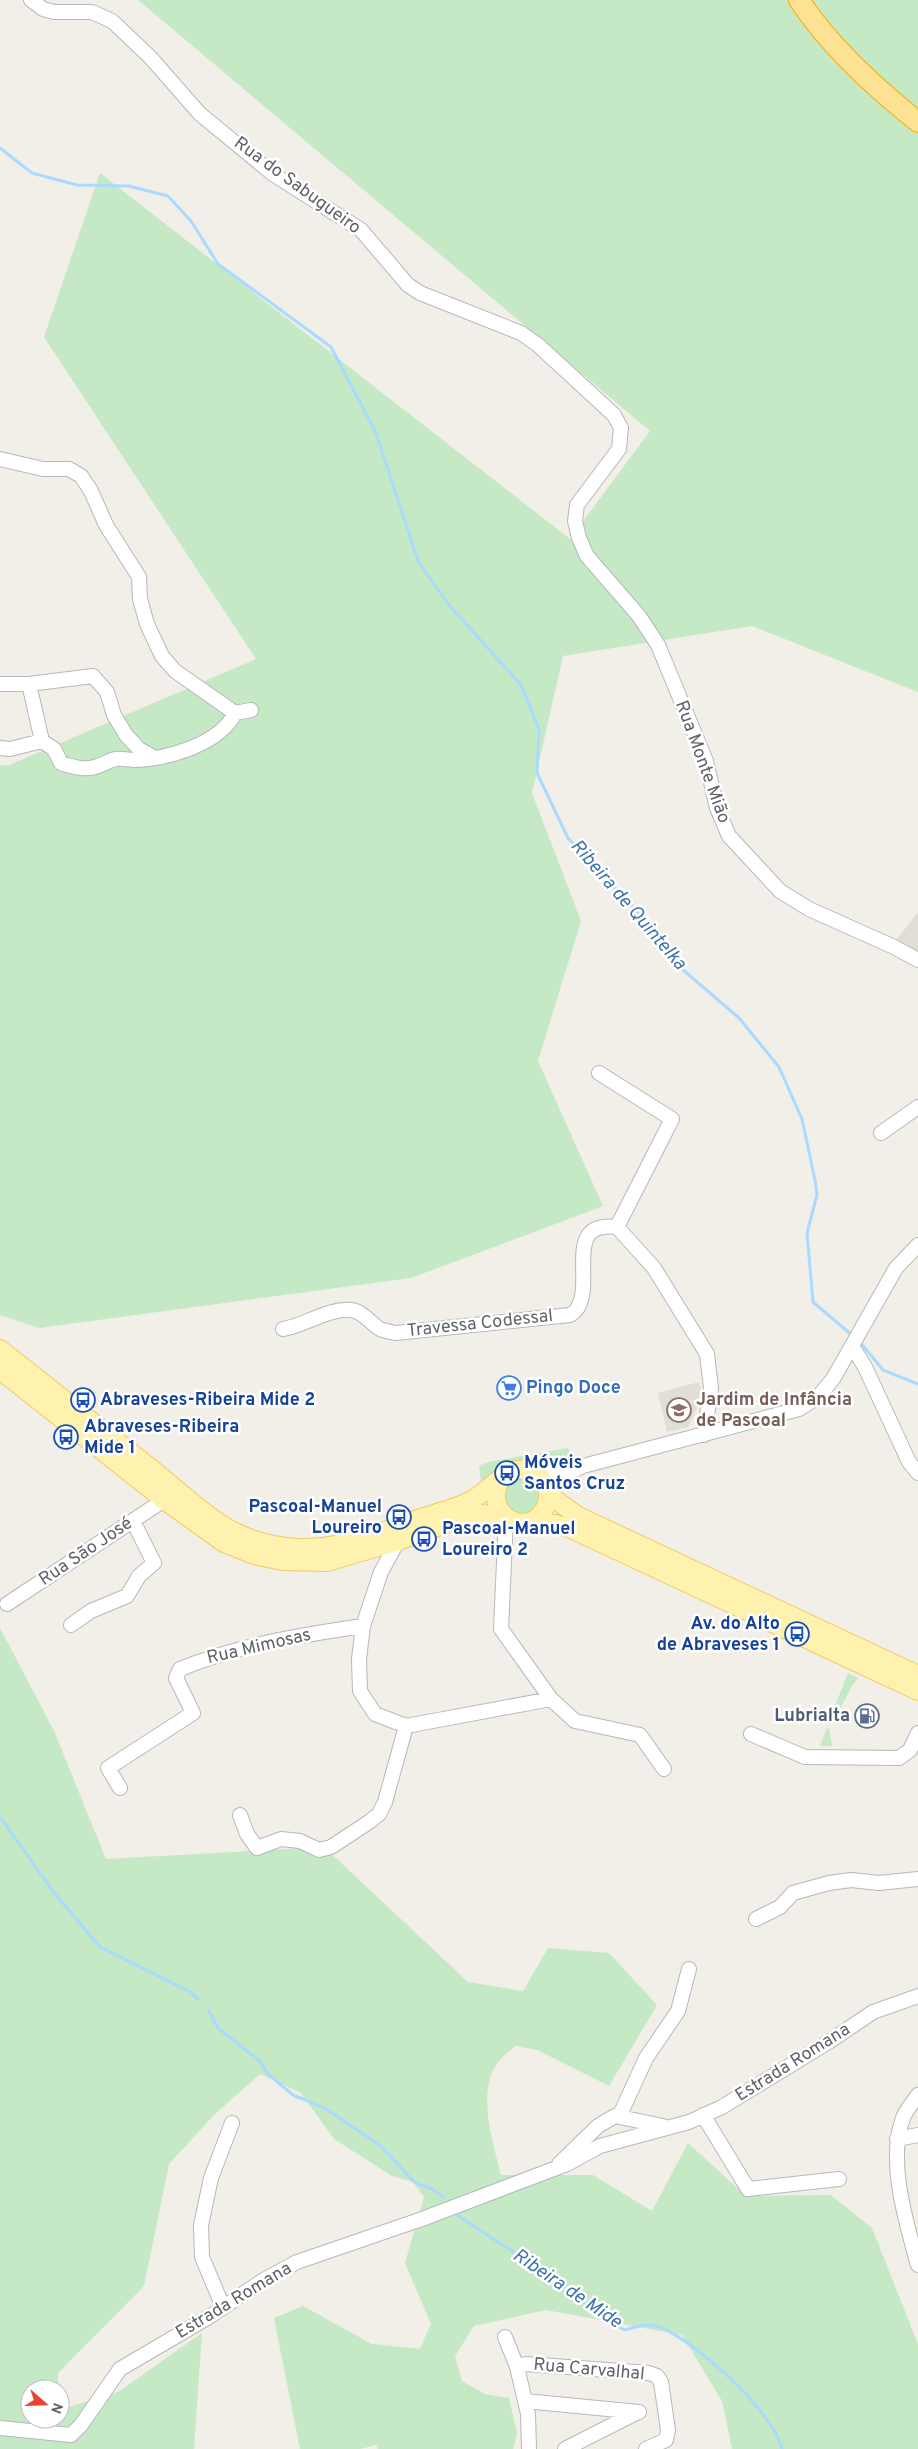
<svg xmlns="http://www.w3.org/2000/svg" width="918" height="2449" font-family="Overpass,sans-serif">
  <rect width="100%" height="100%" fill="#f1efe8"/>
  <path fill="#e1ded6" d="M918 912V955L894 943Z
    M699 1382 703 1396 688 1427 667 1432 658 1393Z"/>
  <path fill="#c5e8c5" d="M138 0H918V692L752 626 563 656 532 793 581 921 538 1061 603 1206 411 1278 39 1328 0 1315V765L7 766 256 659 44 337 100 173 570 539 650 431Z
    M568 1448 571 1456 566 1457 509 1461 481 1481 479 1466 488 1462Z
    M504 1496a18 18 0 1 1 36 0a18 18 0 1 1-36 0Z
    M0 1628 54 1731 106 1859 324 1847 468 1982 523 1991 548 1948 609 1953 657 2005 609 2086 537 2050 515 2046C510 2051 503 2056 498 2062 476 2092 493 2143 501 2175H593L652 2211 688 2143 746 2196 831 2195 872 2228 918 2344V2449H732L722 2401 682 2335 546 2310 474 2326 455 2356 462 2381 485 2394 509 2398 517 2433 513 2449H378L376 2445 360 2449H300L274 2318 303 2306 372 2344 420 2349 431 2324 405 2263 424 2197 413 2182 392 2176 334 2139 301 2093 260 2074 215 2114 169 2164 144 2286 58 2373V2389H30V2419H60V2400L69 2407 118 2392 202 2333 194 2449H0Z
    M848 1673 858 1678 852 1686 835 1718 831 1716Z
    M827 1728 829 1729 832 1746H820Z"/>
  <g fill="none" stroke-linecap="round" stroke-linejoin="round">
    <path stroke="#aadaff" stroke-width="3" d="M0 148 32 173 77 185 129 186 168 196 191 221 218 264 331 347 376 433 418 561 449 605 521 685 539 729 537 773 568 838 641 916 682 969 739 1018 779 1067 802 1119 815 1180 817 1195 807 1233 813 1302 853 1336
      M860 1342 883 1370 918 1384
      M0 1817 55 1894 100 1947 190 1992 198 1999
      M209 2011 218 2028 260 2061 268 2074 293 2095 325 2108 381 2146 414 2182 432 2189 444 2197
      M457 2215 564 2285 608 2321 625 2330C638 2326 649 2322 662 2328 697 2343 774 2412 782 2449"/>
    <g stroke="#b5b8bc" stroke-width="16">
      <path id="minor" d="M31 0 43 9 54 12H92L112 21 150 57 200 114 273 174 361 230 408 285 420 293 521 333 538 345 614 415 621 428 619 449 577 505 575 521 579 538 587 556 639 616 658 645 706 761 717 808 729 836 780 891 809 909 894 947 918 960
        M0 459 43 469H69L81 476 91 491 106 525 139 577 140 599 147 624 162 656 175 671 235 713
        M0 684H29L42 741 54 749 61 763C73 767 86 771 98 766 104 764 110 760 116 759 122 758 129 760 135 760 168 759 220 744 235 713L251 710
        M29 684 93 676 107 692 114 715 126 735 139 749 153 757
        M0 748 10 749 42 741
        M599 1073 672 1119 617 1227 654 1268 707 1354 711 1388 704 1435
        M881 1133 918 1107
        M283 1329C304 1326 328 1308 351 1310 363 1311 371 1324 380 1329 385 1331 391 1332 396 1333L570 1315C573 1313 577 1310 578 1307 594 1280 563 1220 617 1227
        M852 1346 865 1367 909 1462 918 1473
        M531 1471 574 1467
        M547 1487 563 1475 583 1466 799 1409 818 1397 833 1379 896 1268 918 1245
        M506 1517 501 1629 551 1699 575 1721 640 1735 664 1769
        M398 1541 381 1572 363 1626 359 1659 360 1691 375 1714 406 1726 551 1699
        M7 1604 164 1500
        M71 1625 91 1611 127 1596 139 1576 154 1563 133 1521
        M751 1734 805 1757 899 1758 910 1750 918 1733
        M120 1788 108 1768 193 1713 176 1678 180 1669C239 1645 301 1635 363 1626
        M240 1815 247 1834 257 1848 281 1839 300 1841 319 1850 331 1847 369 1822 379 1814 385 1802 406 1726
        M756 1919 780 1907 793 1893 829 1883 851 1880 879 1883 918 1879
        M918 2095C913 2102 906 2110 903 2118 887 2161 906 2222 918 2265
        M703 2115 748 2189 839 2179
        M619 2117 646 2058 678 2011 689 1969
        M897 2139 918 2135
        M559 2164 598 2126 615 2116 663 2126
        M223 2307 202 2257 201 2225 211 2178 232 2123
        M505 2337 517 2367
        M525 2401 639 2412
        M0 2428 71 2435 81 2425 120 2369 212 2315 262 2281 297 2262 422 2219 567 2164 600 2146 689 2122 722 2107 830 2041 873 2012 918 1996
        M529 2449 528 2414 517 2367 526 2364 649 2373 657 2376 661 2382 668 2430 666 2440 646 2449
        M565 2449 638 2412"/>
    </g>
    <g stroke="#f2c960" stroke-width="20">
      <path id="major" d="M0 1349C52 1390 105 1432 157 1473 180 1492 212 1522 239 1534 257 1542 277 1547 297 1548 339 1550 379 1533 418 1519 434 1514 452 1509 468 1502 484 1495 502 1472 518 1470 540 1466 556 1491 544 1510 526 1540 481 1513 501 1479
        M0 1370 164 1500 224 1543 254 1555 282 1561 327 1562 398 1541 473 1514 504 1515
        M549 1495 578 1516 918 1675
        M528 1522 556 1524 569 1528 918 1691"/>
    </g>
    <g stroke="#f9ab00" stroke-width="22">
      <path id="highway" d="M799 0C830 47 874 87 918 122"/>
    </g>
    <use href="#minor" stroke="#fff" stroke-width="14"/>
    <use href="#major" stroke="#fff2af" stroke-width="18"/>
    <use href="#highway" stroke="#fde293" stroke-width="20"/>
  </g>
  <defs>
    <g id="supermarket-ring" transform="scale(1.25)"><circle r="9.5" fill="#fff" stroke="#3f7fe0" stroke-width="1.5"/><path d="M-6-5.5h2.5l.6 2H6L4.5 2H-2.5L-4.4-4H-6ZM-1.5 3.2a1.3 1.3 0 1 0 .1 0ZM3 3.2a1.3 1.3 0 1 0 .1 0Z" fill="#3f7fe0"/></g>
    <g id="bus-ring" transform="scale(1.25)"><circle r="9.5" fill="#fff" stroke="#1a4fb4" stroke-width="1.5"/><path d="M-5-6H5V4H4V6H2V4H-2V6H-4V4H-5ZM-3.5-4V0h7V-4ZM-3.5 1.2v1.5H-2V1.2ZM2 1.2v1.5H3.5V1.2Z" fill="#1a4fb4"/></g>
    <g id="school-ring" transform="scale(1.25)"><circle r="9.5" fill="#fff" stroke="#8d6e63" stroke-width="1.5"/><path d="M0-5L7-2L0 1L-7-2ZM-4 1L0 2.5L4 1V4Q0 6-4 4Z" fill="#8d6e63"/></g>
    <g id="fuel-ring" transform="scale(1.25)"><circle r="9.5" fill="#fff" stroke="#5c6f8a" stroke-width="1.5"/><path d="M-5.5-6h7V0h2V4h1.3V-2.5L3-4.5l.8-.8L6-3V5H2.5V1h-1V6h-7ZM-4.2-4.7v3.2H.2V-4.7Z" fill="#5c6f8a"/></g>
  </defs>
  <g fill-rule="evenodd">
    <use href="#supermarket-ring" x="509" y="1388"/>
    <use href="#bus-ring" x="83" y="1400"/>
    <use href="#school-ring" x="679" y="1410"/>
    <use href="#bus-ring" x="66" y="1437"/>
    <use href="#bus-ring" x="507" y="1473"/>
    <use href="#bus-ring" x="399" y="1517"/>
    <use href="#bus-ring" x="424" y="1539"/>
    <use href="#bus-ring" x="797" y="1634"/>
    <use href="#fuel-ring" x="867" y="1716"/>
  </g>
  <g text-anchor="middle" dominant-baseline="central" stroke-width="5" stroke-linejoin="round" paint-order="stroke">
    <g font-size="18" fill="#5f6368" stroke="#fff">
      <text transform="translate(297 186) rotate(36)">Rua do Sabugueiro</text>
      <text transform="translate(702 762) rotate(70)">Rua Monte Mião</text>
      <text transform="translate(480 1324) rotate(-6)">Travessa Codessal</text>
      <text transform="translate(86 1552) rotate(-34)">Rua São José</text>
      <text transform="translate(259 1647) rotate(-13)">Rua Mimosas</text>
      <text transform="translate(793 2063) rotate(-32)">Estrada Romana</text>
      <text transform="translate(234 2301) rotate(-31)">Estrada Romana</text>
      <text transform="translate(589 2370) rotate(5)">Rua Carvalhal</text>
    </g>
    <g font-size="18" font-weight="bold" fill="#366cbe" stroke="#fff" text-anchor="start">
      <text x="526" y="1388">Pingo Doce</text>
    </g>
    <g font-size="18" font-weight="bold" fill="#164399" stroke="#fff" text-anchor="start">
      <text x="100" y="1400">Abraveses-Ribeira Mide 2</text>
      <text x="84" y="1427">Abraveses-Ribeira<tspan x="84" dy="21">Mide 1</tspan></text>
      <text x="524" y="1463">Móveis<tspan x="524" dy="21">Santos Cruz</tspan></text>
      <text x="382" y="1507" text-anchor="end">Pascoal-Manuel<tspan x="382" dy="21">Loureiro</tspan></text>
      <text x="442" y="1529">Pascoal-Manuel<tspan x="442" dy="21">Loureiro 2</tspan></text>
      <text x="780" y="1624" text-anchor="end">Av. do Alto<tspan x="780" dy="21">de Abraveses 1</tspan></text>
    </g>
    <g font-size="18" font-weight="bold" fill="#785e54" stroke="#fff" text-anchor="start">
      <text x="696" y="1400">Jardim de Infância<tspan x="696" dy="21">de Pascoal</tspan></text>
    </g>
    <g font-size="18" font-weight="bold" fill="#4e5e75" stroke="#fff" text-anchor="end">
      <text x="850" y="1716">Lubrialta</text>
    </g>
    <g font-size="19" font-style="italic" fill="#4174aa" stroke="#fff">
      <text transform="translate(628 905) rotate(49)">Ribeira de Quintelka</text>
      <text transform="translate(567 2289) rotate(34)">Ribeira de Mide</text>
    </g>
  </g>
  <g transform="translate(45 2404) rotate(110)"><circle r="24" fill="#ffffff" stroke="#bfc1c3"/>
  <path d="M0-4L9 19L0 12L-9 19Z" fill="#ea4335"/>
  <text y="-8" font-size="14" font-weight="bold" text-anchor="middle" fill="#5f6368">N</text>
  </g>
</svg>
